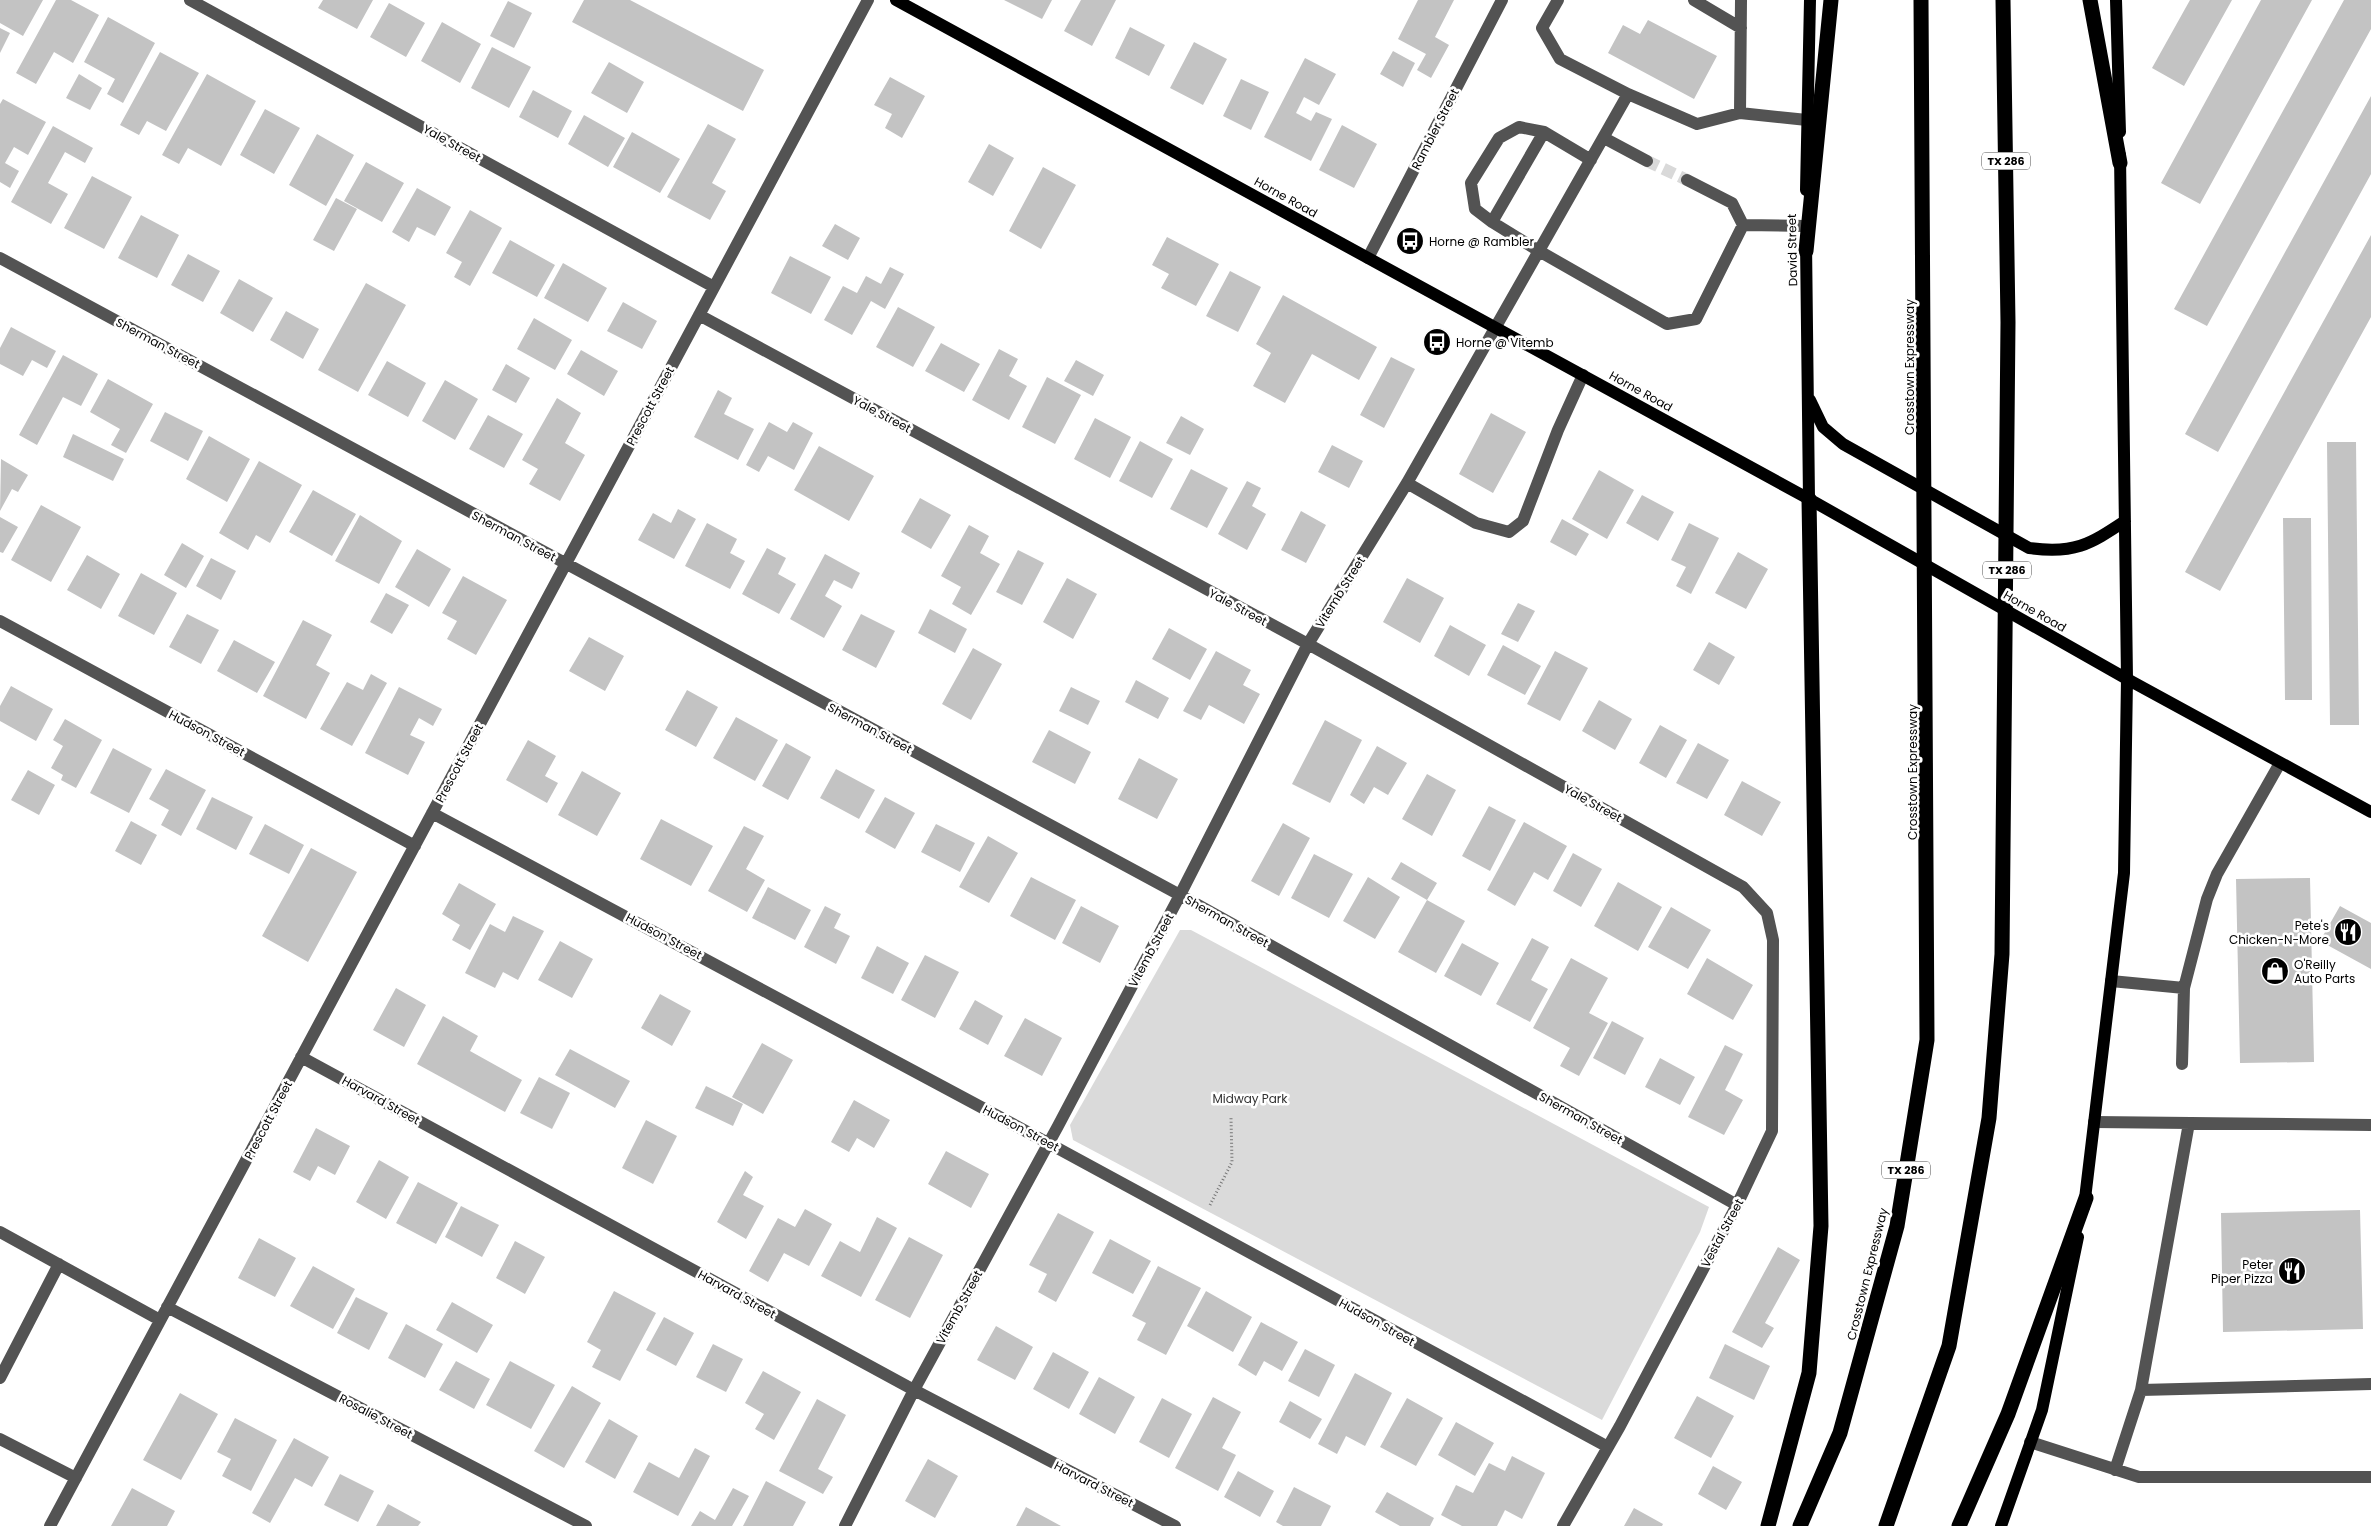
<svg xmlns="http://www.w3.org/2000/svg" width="2371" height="1526" font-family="Poppins,sans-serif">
  <rect width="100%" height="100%" fill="#fff"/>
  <path fill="#dadada" d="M1180 930H1191L1709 1207 1700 1232 1602 1420 1073 1140 1070 1125Z"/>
  <path fill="#c3c3c3" d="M0 0H43L23 36 0 23Z
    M56 0H71L99 15 73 63 54 52 36 84 16 73Z
    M323 0H373L357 29 318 8Z
    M584 0H630L764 70 743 111 572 22Z
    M1004 0H1052L1042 19Z
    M1081 0H1116L1092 46 1064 31Z
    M1418 0H1454L1435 37 1449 45 1431 78 1417 70 1426 54 1398 39Z
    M2190 0H2232L2184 86 2152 68Z
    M2261 0H2312L2200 204 2161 183Z
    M2344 0H2371V29L2207 326 2174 309Z
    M508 1 532 13 514 48 490 36Z
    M389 3 425 23 406 57 370 37Z
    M108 17 155 43 123 103 107 94 115 79 84 62Z
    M1648 20 1717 56 1694 99 1608 53 1623 25 1640 34Z
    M442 22 481 44 460 83 421 61Z
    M1130 27 1165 45 1149 76 1115 58Z
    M0 28 10 33 0 53Z
    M1194 42 1227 59 1203 105 1170 88Z
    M492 47 531 67 509 108 471 88Z
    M1393 51 1415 63 1403 87 1380 74Z
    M160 52 199 73 166 131 147 121 139 135 120 125Z
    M1305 58 1336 74 1319 105 1304 97 1296 113 1311 121 1316 112 1332 119 1311 161 1264 137Z
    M609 62 644 82 627 113 591 93Z
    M79 74 102 88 90 110 66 98Z
    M207 74 256 101 221 166 188 148 179 164 162 155Z
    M890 77 925 96 902 138 885 128 892 114 874 105Z
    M1241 79 1269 92 1251 130 1223 116Z
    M533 90 572 111 558 138 519 117Z
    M2371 96V174L2218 452 2185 434Z
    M3 99 46 122 28 155 14 147 5 163 19 171 10 188 0 182V104Z
    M265 109 300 128 274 174 240 155Z
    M584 115 625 138 608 167 568 144Z
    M708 124 736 139 712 183 726 191 710 220 667 197Z
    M1342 125 1377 144 1354 188 1319 170Z
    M53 126 93 148 85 163 65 152 48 183 68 194 51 224 11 202Z
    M632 132 680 159 660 193 613 167Z
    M317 134 354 155 326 206 289 185Z
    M989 144 1014 158 993 196 968 182Z
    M366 162 404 183 382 222 344 201Z
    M1043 167 1076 185 1041 249 1009 231Z
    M92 176 132 197 104 249 64 228Z
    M417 188 451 207 435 236 417 227 409 242 392 232Z
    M336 198 357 209 334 251 313 240Z
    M470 210 502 228 470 286 454 277 462 262 446 253Z
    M141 215 179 235 157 278 118 258Z
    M835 224 860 238 848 260 822 246Z
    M2371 235V317L2220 591 2185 572Z
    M1167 237 1219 264 1196 306 1161 288 1169 274 1152 265Z
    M510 240 555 265 537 297 492 273Z
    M188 254 220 271 203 302 171 285Z
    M790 256 831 277 811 314 771 293Z
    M563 263 607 288 588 322 544 298Z
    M890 267 904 274 885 309 871 301 852 335 824 320 843 286 857 293 866 276 881 284Z
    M1230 271 1261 287 1238 332 1206 316Z
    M239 279 273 298 253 332 220 313Z
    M366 283 406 305 358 392 318 370Z
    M1283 295 1377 347 1359 380 1312 354 1285 403 1253 386 1271 353 1256 344Z
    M623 302 657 321 642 349 607 331Z
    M898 307 935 327 913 367 876 347Z
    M286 311 319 329 303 359 270 340Z
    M534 318 572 340 555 370 517 349Z
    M11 327 56 351 47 368 32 360 23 376 0 364V348Z
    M941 343 980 364 964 392 925 371Z
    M999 349 1018 359 1009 376 1027 386 1009 420 972 400Z
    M581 350 618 371 604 396 567 374Z
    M63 355 98 374 81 406 63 397 37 445 19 435Z
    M1391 357 1415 369 1384 428 1360 415Z
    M1076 360 1104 375 1093 396 1064 381Z
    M387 361 426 383 408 417 368 395Z
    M506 364 530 378 516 403 492 390Z
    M1047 377 1081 395 1055 444 1022 427Z
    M108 379 153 404 126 453 111 445 120 429 90 412Z
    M445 380 478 399 455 440 422 421Z
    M718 390 732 398 724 414 754 429 738 460 694 437Z
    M557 398 581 413 565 443 585 455 560 501 529 484 538 469 522 460Z
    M165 412 203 431 188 461 150 441Z
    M1491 413 1526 432 1493 493 1459 474Z
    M488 415 523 434 504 468 469 449Z
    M1181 416 1204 429 1190 455 1166 443Z
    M1095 418 1131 437 1110 478 1074 459Z
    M769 422 787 432 793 422 813 433 794 470 768 456 759 472 746 465Z
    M73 434 124 459 113 481 63 457Z
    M209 436 250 459 227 502 186 479Z
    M1140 441 1173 459 1152 498 1119 481Z
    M2327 442H2356L2359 725H2330Z
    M1332 445 1363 461 1349 488 1318 472Z
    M819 446 874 476 849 521 794 490Z
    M1 459 28 475 18 492 12 489 0 511Z
    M259 461 302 485 270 543 256 535 248 550 219 533Z
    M1191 469 1228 488 1207 528 1170 509Z
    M1599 470 1634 490 1607 539 1572 519Z
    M1247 481 1261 488 1252 506 1266 514 1247 550 1218 534Z
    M313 490 356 514 332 556 289 532Z
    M1642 495 1674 512 1658 541 1626 523Z
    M920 498 951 515 931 549 901 532Z
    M41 505 81 527 51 582 11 560Z
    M678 509 696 519 674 559 638 540 653 513 671 523Z
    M1301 511 1326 525 1306 563 1281 550Z
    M360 515 402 541 379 584 335 561Z
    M0 517 18 527 3 553 0 552Z
    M2283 518H2311L2312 700H2285Z
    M1562 519 1589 534 1576 556 1550 542Z
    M707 523 737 539 730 553 745 561 730 589 685 566Z
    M1689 523 1719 538 1691 594 1676 586 1686 567 1671 560Z
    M969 525 989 536 980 553 1000 564 971 615 952 604 961 587 941 576Z
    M182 543 204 556 186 588 164 575Z
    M767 548 786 558 778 574 796 584 779 614 742 594Z
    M417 549 451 569 429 607 395 587Z
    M1018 550 1044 563 1022 605 996 592Z
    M1738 552 1768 569 1746 609 1715 593Z
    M825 554 860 573 852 589 834 580 825 596 842 606 824 638 790 619Z
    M87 555 120 574 101 609 67 590Z
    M211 558 236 571 221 600 196 586Z
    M141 573 177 593 154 635 118 616Z
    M463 576 507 600 476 655 447 639 457 621 442 613Z
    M1067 578 1097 594 1073 639 1043 622Z
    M1407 578 1444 598 1420 643 1383 622Z
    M386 593 409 605 392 634 370 622Z
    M1518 603 1535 611 1518 642 1501 634Z
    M930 609 967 629 955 653 918 633Z
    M187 614 219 630 201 664 169 647Z
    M861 614 895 631 876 668 842 650Z
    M303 620 332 635 316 665 330 673 306 719 263 696Z
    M1450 625 1486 645 1469 676 1434 656Z
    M1169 628 1207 649 1190 680 1152 659Z
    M589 637 624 656 605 691 569 671Z
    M234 640 275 662 257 693 217 671Z
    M1709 642 1735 657 1719 685 1693 670Z
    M1503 645 1541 666 1525 695 1487 675Z
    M973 648 1002 664 971 720 942 704Z
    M1216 651 1251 670 1243 685 1260 694 1244 724 1209 705 1201 720 1183 711Z
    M1555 651 1588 668 1560 721 1527 704Z
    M371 674 387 683 352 746 320 729 347 682 363 690Z
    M1136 680 1169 698 1158 719 1125 702Z
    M11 686 53 709 36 741 0 721V706Z
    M399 687 442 709 433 726 419 718 410 735 425 742 408 775 365 753Z
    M1071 687 1100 701 1088 725 1059 711Z
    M687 690 718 707 696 747 665 730Z
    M1599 700 1632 719 1615 750 1582 731Z
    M736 717 778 740 755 781 713 758Z
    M65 719 102 740 76 788 61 780 63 775 51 768 63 746 53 740Z
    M1325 720 1362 740 1330 803 1292 784Z
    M1660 725 1687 740 1666 778 1639 763Z
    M1049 730 1091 752 1075 784 1032 762Z
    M528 740 556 756 545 776 558 783 547 803 506 780Z
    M786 743 811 757 788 800 762 786Z
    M1698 743 1729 760 1707 799 1676 783Z
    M1377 746 1407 763 1388 795 1374 787 1364 804 1350 795Z
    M113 748 152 769 129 813 90 793Z
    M1139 758 1178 779 1157 819 1118 799Z
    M166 769 206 790 181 836 161 825 169 810 149 799Z
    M836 769 875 790 859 819 820 798Z
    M28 770 55 785 39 815 11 800Z
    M582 771 621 793 597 836 558 815Z
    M1427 774 1456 790 1432 836 1402 819Z
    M1742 781 1781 802 1762 836 1724 815Z
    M212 797 253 817 236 850 196 829Z
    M885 797 915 813 895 849 865 832Z
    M1489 806 1516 820 1490 871 1462 856Z
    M661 819 713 846 691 886 640 859Z
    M131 821 157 835 141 865 115 851Z
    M1524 822 1567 846 1548 880 1534 872 1515 906 1487 890Z
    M1283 823 1310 838 1279 896 1251 881Z
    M265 824 304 845 289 874 249 854Z
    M936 824 975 843 960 872 921 852Z
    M744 826 764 836 746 869 765 880 747 912 708 891Z
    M988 836 1018 853 989 903 959 887Z
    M311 848 357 872 308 962 262 936Z
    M1573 853 1602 869 1581 907 1553 891Z
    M1314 854 1353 874 1329 918 1291 898Z
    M1401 862 1437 883 1427 900 1391 879Z
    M1031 877 1076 900 1055 940 1010 916Z
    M1368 877 1400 897 1375 939 1343 921Z
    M2310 878 2314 1062 2240 1063 2236 879Z
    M1618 882 1662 907 1638 951 1594 926Z
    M459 883 496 904 470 950 452 940 460 925 442 914Z
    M768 887 811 910 795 940 752 918Z
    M1427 900 1465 921 1436 973 1398 952Z
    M825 906 841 914 834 928 850 936 836 964 804 947Z
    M1081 906 1119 926 1100 963 1062 943Z
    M2340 906 2371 923V969L2320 941Z
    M1671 907 1711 930 1688 969 1648 947Z
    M513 916 544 931 518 980 503 972 495 988 465 973 490 924 505 932Z
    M1532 938 1549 947 1531 980 1548 989 1530 1022 1496 1004Z
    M560 941 593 959 572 998 538 980Z
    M1462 943 1499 963 1481 996 1444 976Z
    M877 946 909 963 893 994 861 978Z
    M925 955 959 972 935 1018 901 1000Z
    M1571 958 1608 978 1589 1013 1608 1023 1579 1076 1560 1066 1570 1048 1533 1028Z
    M1707 958 1753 985 1733 1020 1687 994Z
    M396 988 426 1005 404 1047 373 1030Z
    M660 994 691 1011 672 1046 641 1028Z
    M975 1000 1003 1016 988 1045 959 1029Z
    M443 1016 478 1036 470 1051 522 1080 505 1112 417 1064Z
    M1025 1018 1062 1038 1042 1076 1004 1056Z
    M1612 1021 1644 1038 1625 1075 1593 1058Z
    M762 1043 793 1060 763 1114 732 1097Z
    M1725 1045 1743 1054 1725 1090 1743 1100 1724 1135 1688 1117Z
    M570 1049 630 1081 615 1108 555 1075Z
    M1660 1058 1695 1077 1680 1105 1645 1087Z
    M539 1077 570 1093 552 1129 520 1113Z
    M706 1086 743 1104 733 1126 695 1108Z
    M854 1100 890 1120 874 1148 857 1138 849 1152 831 1142Z
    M646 1120 677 1136 653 1184 622 1168Z
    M316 1128 350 1146 335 1175 318 1166 310 1181 293 1172Z
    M946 1151 989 1174 971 1208 928 1184Z
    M379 1160 409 1177 386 1219 356 1202Z
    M745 1171 753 1177 743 1195 764 1206 746 1239 717 1222Z
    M418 1182 458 1203 436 1244 396 1223Z
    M461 1206 499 1225 482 1257 445 1237Z
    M805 1209 832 1224 809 1266 784 1253 768 1282 749 1271 778 1218 795 1227Z
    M2360 1210 2363 1329 2223 1332 2221 1213Z
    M1058 1213 1094 1232 1056 1302 1038 1292 1047 1274 1029 1265Z
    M877 1217 897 1228 861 1297 821 1276 840 1241 860 1252Z
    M909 1237 943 1255 910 1318 875 1300Z
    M259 1238 296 1258 275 1297 238 1278Z
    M1110 1239 1151 1261 1133 1294 1092 1273Z
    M515 1241 545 1257 525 1294 496 1278Z
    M1778 1247 1800 1260 1765 1323 1774 1328 1762 1348 1732 1332Z
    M313 1266 355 1289 333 1329 290 1306Z
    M1158 1266 1201 1288 1166 1355 1137 1340 1146 1323 1132 1316Z
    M614 1291 656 1313 620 1381 592 1367 601 1350 587 1342Z
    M1206 1291 1252 1317 1233 1352 1187 1326Z
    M356 1297 388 1313 369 1350 337 1333Z
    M452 1302 493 1325 477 1353 436 1330Z
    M664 1317 694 1333 676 1366 646 1350Z
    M1261 1322 1298 1342 1282 1371 1264 1361 1256 1376 1238 1365Z
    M406 1324 443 1344 425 1378 388 1358Z
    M996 1326 1033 1347 1015 1380 977 1360Z
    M713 1344 743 1359 726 1392 696 1377Z
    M1725 1344 1770 1366 1754 1400 1709 1378Z
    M1305 1349 1335 1365 1319 1397 1288 1381Z
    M1053 1352 1089 1372 1069 1409 1033 1389Z
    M456 1361 490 1379 474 1409 439 1390Z
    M510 1361 555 1385 531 1429 486 1405Z
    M763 1371 801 1392 774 1440 755 1429 764 1414 745 1403Z
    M1355 1373 1392 1393 1365 1446 1346 1436 1337 1454 1318 1444Z
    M1099 1377 1135 1397 1115 1434 1079 1414Z
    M572 1386 601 1403 564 1468 534 1451Z
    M180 1393 218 1414 181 1480 143 1460Z
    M1697 1396 1734 1416 1711 1458 1674 1438Z
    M1213 1397 1241 1412 1222 1448 1236 1455 1218 1491 1175 1468Z
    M1162 1398 1192 1414 1169 1458 1139 1442Z
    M1407 1398 1443 1418 1416 1466 1380 1447Z
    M817 1399 846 1415 818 1469 833 1477 823 1494 779 1471Z
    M1290 1401 1322 1419 1310 1439 1279 1422Z
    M235 1418 277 1440 251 1491 222 1476 231 1459 217 1452Z
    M609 1419 638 1436 615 1479 585 1462Z
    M1456 1422 1494 1443 1475 1476 1438 1455Z
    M294 1438 329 1457 312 1487 295 1478 270 1523 252 1513Z
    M695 1448 710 1456 678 1516 633 1492 649 1462 679 1478Z
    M1512 1456 1545 1473 1522 1519 1505 1510 1497 1526H1462L1441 1515 1456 1485 1473 1493 1489 1463 1505 1471Z
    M928 1459 958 1476 935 1518 905 1501Z
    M1713 1466 1742 1482 1726 1510 1698 1494Z
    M1238 1471 1274 1491 1260 1517 1224 1497Z
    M340 1474 374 1491 358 1522 324 1505Z
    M766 1481 806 1502 793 1526H743Z
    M1294 1487 1331 1506 1321 1526H1283L1276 1522Z
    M132 1488 175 1511 167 1526H111Z
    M733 1488 749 1496 732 1526H691L700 1511 715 1520Z
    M1387 1492 1434 1518 1430 1526H1400L1375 1512Z
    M388 1504 421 1522 418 1526H376Z
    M1026 1507 1061 1526H1016Z
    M1634 1508 1663 1524 1662 1526H1624Z"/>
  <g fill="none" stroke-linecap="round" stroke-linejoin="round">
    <path stroke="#d9d9d9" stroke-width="12" stroke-dasharray="12 6" stroke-linecap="butt" d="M1647 161 1687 180"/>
    <path stroke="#757575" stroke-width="3" stroke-dasharray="1 2.5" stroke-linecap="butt" d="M1210 1205 1232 1162 1231 1118"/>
    <path stroke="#535353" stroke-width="12" d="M190 0 714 287
      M1558 0 1542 28 1560 59 1628 94
      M1694 0 1741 28
      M1741 0 1740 113 1807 120
      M1604 138 1647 161
      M1591 160 1544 132 1519 127 1499 138 1471 183 1475 209 1492 222 1539 251 1667 324 1696 319 1743 225
      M1687 180 1732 203 1743 225
      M1492 222 1544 132
      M1743 225 1805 226
      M0 258 1180 895 1737 1205
      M1368 258 1502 0
      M699 315 1308 644 1743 887 1767 913 1773 940 1772 1131 1737 1205 1620 1426 1563 1526
      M1407 483 1476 523 1509 532 1523 521 1558 430 1583 375
      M0 621 415 846
      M432 813 1048 1143 1608 1447
      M2111 981 2184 988 2207 899 2217 874 2280 763
      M301 1057 914 1390 1175 1526
      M2182 1064 2184 988
      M2094 1122 2371 1125
      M0 1232 160 1320
      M167 1307 586 1526
      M0 1378 59 1264
      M2141 1390 2371 1384
      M0 1439 76 1478
      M2030 1442 2139 1477H2371
      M2115 1470 2141 1390 2189 1123
      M50 1526 868 0
      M845 1526 914 1390 1058 1126 1180 895 1308 644 1407 483 1628 94 1697 124 1740 113"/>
    <path stroke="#000" stroke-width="12" d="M896 0 1809 499 2127 679 2371 812
      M2116 0 2120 132
      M1806 190 1810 0
      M1806 242 1809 499
      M1810 400 1823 427 1843 444 2029 548C2074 554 2089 545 2125 521
      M2084 1207 2124 873 2127 679 2120 155
      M2001 1526 2042 1410 2078 1237"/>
    <path stroke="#000" stroke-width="15" d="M2090 0 2120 163
      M1806 251 1831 0
      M1768 1526 1809 1373 1821 1226 1809 499
      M1800 1526 1840 1433 1897 1226 1927 1040 1921 0
      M1886 1526 1949 1346 1989 1118 2002 954 2008 322 2003 0
      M1959 1526 2008 1414 2086 1198"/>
  </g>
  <defs>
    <g id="bus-disc" transform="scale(1.4375)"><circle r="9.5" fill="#000" stroke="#fff"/><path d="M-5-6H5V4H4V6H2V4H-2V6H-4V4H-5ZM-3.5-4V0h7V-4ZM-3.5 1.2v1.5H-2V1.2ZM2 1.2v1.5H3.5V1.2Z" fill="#fff"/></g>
    <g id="restaurant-disc" transform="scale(1.4375)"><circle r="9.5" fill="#000" stroke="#fff"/><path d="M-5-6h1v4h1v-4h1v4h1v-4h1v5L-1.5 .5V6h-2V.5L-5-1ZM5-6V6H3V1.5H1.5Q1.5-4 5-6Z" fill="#fff"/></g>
    <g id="shop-disc" transform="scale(1.4375)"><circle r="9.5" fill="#000" stroke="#fff"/><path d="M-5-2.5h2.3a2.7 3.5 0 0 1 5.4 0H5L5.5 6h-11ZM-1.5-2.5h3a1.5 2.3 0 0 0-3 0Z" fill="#fff"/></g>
  </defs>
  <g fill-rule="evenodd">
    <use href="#bus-disc" x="1410" y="241"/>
    <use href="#bus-disc" x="1437" y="342"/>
    <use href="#restaurant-disc" x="2348" y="932"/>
    <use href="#shop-disc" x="2275" y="971"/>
    <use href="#restaurant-disc" x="2292" y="1271"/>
  </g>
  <g text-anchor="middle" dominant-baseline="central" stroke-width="5" stroke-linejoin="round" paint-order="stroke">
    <g fill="#fff" stroke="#4c4c4c" stroke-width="1">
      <rect x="1982" y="152.5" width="48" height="17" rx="4"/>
      <rect x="1983" y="561.5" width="48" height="17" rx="4"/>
      <rect x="1882" y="1161.5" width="48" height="17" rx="4"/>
    </g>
    <g font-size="11" font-weight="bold" fill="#000">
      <text x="2006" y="161">TX 286</text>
      <text x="2007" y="570">TX 286</text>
      <text x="1906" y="1170">TX 286</text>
    </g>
    <g font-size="12" fill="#000" stroke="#fff">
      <text transform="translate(1435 129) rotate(-63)">Rambler Street</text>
      <text transform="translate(452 143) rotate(29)">Yale Street</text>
      <text transform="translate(1286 197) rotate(29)">Horne Road</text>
      <text transform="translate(1792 250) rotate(-91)">David Street</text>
      <text transform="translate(158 343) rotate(28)">Sherman Street</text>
      <text transform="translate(1909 367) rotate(-90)">Crosstown Expressway</text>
      <text transform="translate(1641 391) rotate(29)">Horne Road</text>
      <text transform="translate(650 406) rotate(-62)">Prescott Street</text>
      <text transform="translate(882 414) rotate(28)">Yale Street</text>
      <text transform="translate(514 536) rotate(28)">Sherman Street</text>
      <text transform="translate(1340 592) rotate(-58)">Vitemb Street</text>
      <text transform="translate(1238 607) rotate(28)">Yale Street</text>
      <text transform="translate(2035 611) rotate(30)">Horne Road</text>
      <text transform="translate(870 728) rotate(28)">Sherman Street</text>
      <text transform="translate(207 733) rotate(28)">Hudson Street</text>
      <text transform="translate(459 763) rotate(-62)">Prescott Street</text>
      <text transform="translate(1912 772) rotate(-90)">Crosstown Expressway</text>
      <text transform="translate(1593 803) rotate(29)">Yale Street</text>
      <text transform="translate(1227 921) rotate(29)">Sherman Street</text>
      <text transform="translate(664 936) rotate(28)">Hudson Street</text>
      <text transform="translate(1151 950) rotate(-62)">Vitemb Street</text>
      <text transform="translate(381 1100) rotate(29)">Harvard Street</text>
      <text transform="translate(1581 1118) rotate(29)">Sherman Street</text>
      <text transform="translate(268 1120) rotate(-62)">Prescott Street</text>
      <text transform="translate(1021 1128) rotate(28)">Hudson Street</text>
      <text transform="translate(1722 1233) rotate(-62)">Vestal Street</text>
      <text transform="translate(1867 1274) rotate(-76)">Crosstown Expressway</text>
      <text transform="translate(737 1294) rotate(29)">Harvard Street</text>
      <text transform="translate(959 1307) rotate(-61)">Vitemb Street</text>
      <text transform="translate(1377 1322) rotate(29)">Hudson Street</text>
      <text transform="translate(376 1416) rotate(28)">Rosalie Street</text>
      <text transform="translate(1094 1484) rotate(27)">Harvard Street</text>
    </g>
    <g font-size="12" fill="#000" stroke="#fff" text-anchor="start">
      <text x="1429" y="241">Horne @ Rambler</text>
      <text x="1456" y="342">Horne @ Vitemb</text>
      <text x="2329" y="925" text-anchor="end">Pete's<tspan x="2329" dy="14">Chicken-N-More</tspan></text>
      <text x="2294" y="964">O'Reilly<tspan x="2294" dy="14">Auto Parts</tspan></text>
      <text x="2273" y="1264" text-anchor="end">Peter<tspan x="2273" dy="14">Piper Pizza</tspan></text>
    </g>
    <g font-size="12" fill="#313131" stroke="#fff">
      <text x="1250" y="1098">Midway Park</text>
    </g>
  </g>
</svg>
